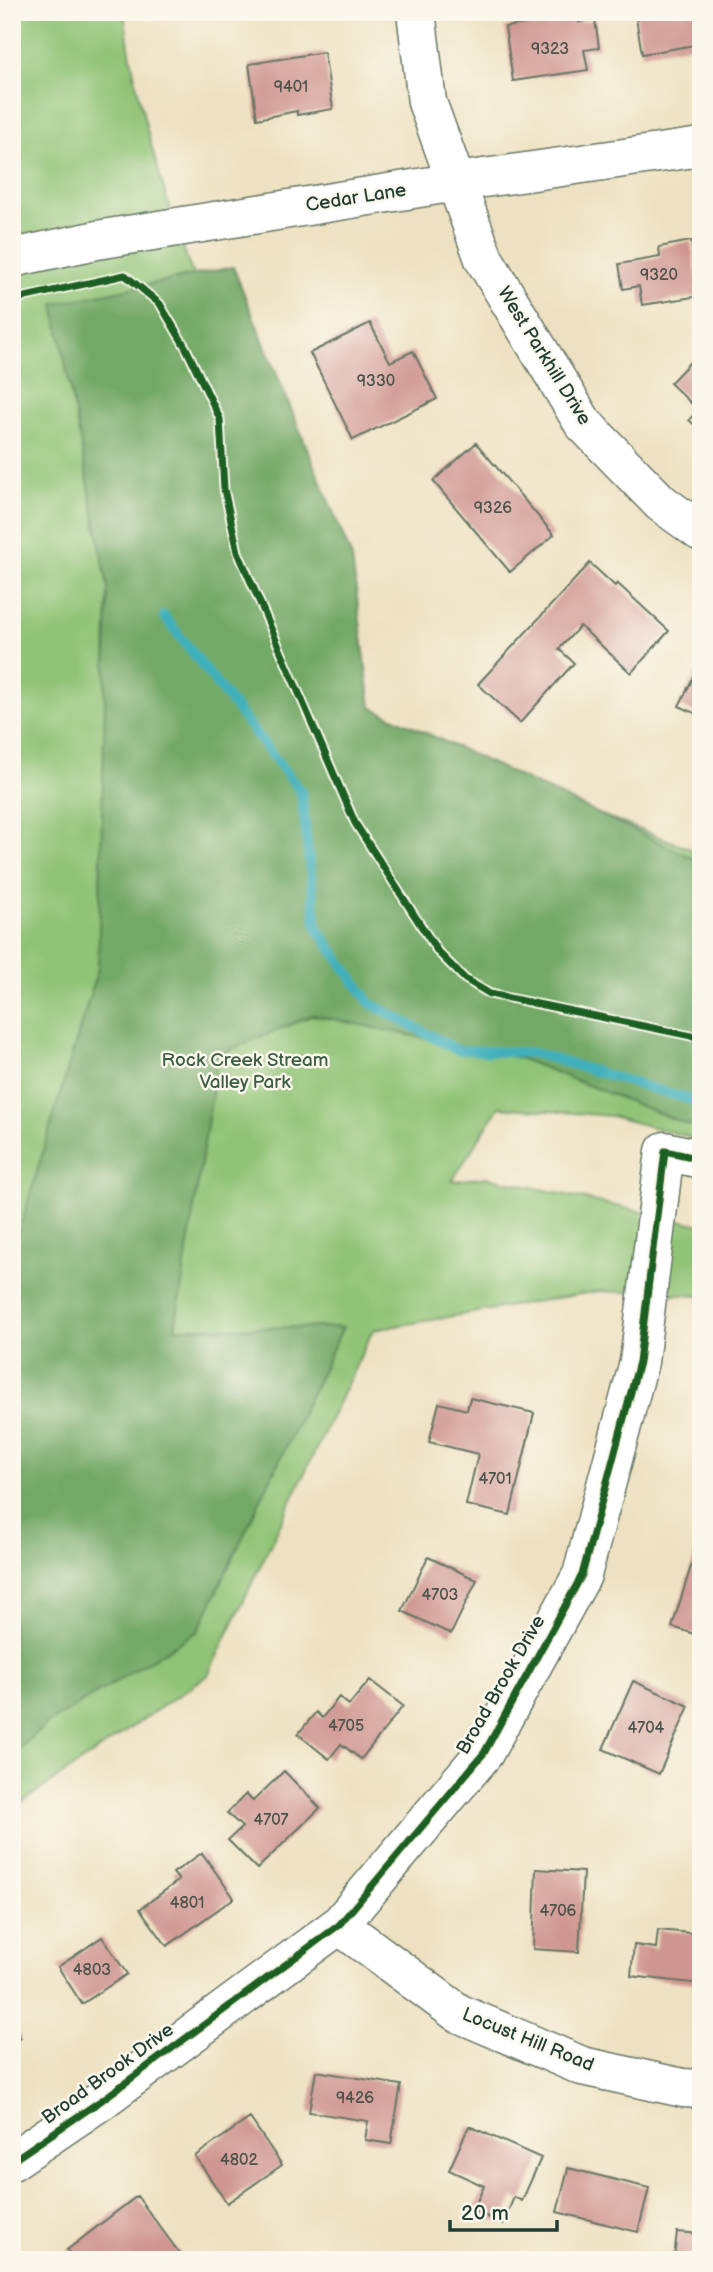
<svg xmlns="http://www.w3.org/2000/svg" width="713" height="2272" font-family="'Balsamiq Sans',sans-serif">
  <rect width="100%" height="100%" fill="#fbf7ec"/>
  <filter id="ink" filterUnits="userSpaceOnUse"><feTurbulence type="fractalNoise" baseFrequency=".0143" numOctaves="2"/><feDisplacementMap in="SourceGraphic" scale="14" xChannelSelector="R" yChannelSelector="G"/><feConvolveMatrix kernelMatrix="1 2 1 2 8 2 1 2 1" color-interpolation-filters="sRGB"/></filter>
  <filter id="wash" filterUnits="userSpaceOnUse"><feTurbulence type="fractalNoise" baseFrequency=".00686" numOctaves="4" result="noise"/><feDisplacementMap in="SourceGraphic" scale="28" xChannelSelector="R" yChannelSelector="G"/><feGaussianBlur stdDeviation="1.57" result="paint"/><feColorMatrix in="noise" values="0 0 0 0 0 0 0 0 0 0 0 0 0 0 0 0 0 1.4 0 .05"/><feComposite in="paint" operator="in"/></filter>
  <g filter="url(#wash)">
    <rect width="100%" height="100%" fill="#eee1c1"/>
    <path fill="#8fc375" stroke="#578054" stroke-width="2" d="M12 12H124C140 140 188 264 233 384 276 497 319 610 361 723L701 853V1140L611 1116 499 1107 452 1181 487 1177 701 1225V1296L599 1291 373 1330 208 1675 12 1809Z"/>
    <path fill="#73a966" stroke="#49734d" stroke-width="2" d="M233 267 352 558 371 707 701 862V1127L686 1124 519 1058 313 1015 218 1055 175 1328 343 1327 198 1631 45 1725 12 1756V1255L98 968 108 587 54 304Z"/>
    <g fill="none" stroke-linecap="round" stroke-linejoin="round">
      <path stroke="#41b0bc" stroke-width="10" d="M164 616 301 792 317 928 370 1003 457 1050 534 1053 701 1103"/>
    </g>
    <g id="blocks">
      <path fill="#cf9590" d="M237 12H262V14L238 18Z
        M635 12H701V44L642 54Z
        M578 16 579 22 595 19 599 48 584 50 588 70 513 81 505 27Z
        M324 52 333 109 297 115V111L257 119 249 64Z
        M691 241 700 296 642 305 639 286 623 289 619 264 660 257 659 247Z
        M370 323 390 362 413 351 437 399 353 440 310 353Z
        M694 358 701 365V431L689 420 698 410 670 383Z
        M476 443 554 535 510 572 433 481Z
        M590 563 615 586 617 583 669 631 631 673 580 626 559 649 574 663 520 723 478 684Z
        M701 662V716L679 706Z
        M470 1398 534 1413 510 1515 466 1505 478 1454 429 1442 439 1403 467 1410Z
        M698 1544 701 1545V1636L672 1627Z
        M428 1557 477 1580 451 1634 402 1611Z
        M370 1680 403 1706 361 1759 341 1744 329 1759 298 1734 316 1712 322 1718 339 1697 349 1705Z
        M633 1681 689 1706 659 1774 603 1749Z
        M284 1771 320 1808 257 1869 228 1840 242 1827 227 1813 246 1794 253 1801Z
        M202 1853 234 1898 167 1946 140 1909 179 1880 173 1873Z
        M536 1869 583 1872 579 1952 533 1949Z
        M658 1930 701 1934V1984L631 1976 634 1945 656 1948Z
        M102 1937 127 1974 82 2004 58 1967Z
        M12 2027 21 2038 12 2045Z
        M316 2071 401 2085 391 2144 365 2140 368 2121 309 2112Z
        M250 2118 282 2165 227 2203 195 2156Z
        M469 2126 541 2158 522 2201 514 2197 503 2224 473 2210 484 2186 449 2170Z
        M568 2168 649 2188 638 2232 557 2212Z
        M137 2196 183 2258 181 2260H75L67 2250Z
        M677 2232 701 2234V2260L674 2258Z"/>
    </g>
  </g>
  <g filter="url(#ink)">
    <use href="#blocks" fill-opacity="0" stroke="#677665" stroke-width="2"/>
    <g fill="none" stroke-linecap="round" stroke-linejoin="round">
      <g stroke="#677665" stroke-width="41">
        <path id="minor" d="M416 12 427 102 484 259 583 423 661 503 701 532
          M12 258 97 240 456 182 701 147
          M339 1925 458 2013 582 2066 683 2088 701 2089
          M12 2161 102 2100 339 1925 484 1753 582 1575 639 1362 665 1151 701 1159"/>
      </g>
      <use href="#minor" stroke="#fff" stroke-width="38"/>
      <g stroke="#fbf7ec" stroke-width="11">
        <path id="cycleway" d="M12 300 125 275 160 304 186 348 220 419 224 489 238 552 355 823 438 952 465 979 490 994 701 1038
          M12 2161 102 2100 339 1925 484 1753 582 1575 639 1362 665 1151 701 1159"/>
      </g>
      <use href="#cycleway" stroke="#1b5e20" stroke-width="7"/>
    </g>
  </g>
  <g text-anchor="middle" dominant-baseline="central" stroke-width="5" stroke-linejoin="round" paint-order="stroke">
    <g font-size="16" fill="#4b534b">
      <text x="550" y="49">9323</text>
      <text x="291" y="87">9401</text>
      <text x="659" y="275">9320</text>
      <text x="376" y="381">9330</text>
      <text x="493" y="508">9326</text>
      <text x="495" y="1479">4701</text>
      <text x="440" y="1595">4703</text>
      <text x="346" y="1726">4705</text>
      <text x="646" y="1728">4704</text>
      <text x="271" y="1820">4707</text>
      <text x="187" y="1903">4801</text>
      <text x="558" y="1911">4706</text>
      <text x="92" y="1970">4803</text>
      <text x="355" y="2098">9426</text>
      <text x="239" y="2160">4802</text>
    </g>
    <g font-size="19" fill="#1f3d34" stroke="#fbf7ec">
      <text transform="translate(356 198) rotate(-9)">Cedar Lane</text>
      <text transform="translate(544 356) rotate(58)">West Parkhill Drive</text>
      <text transform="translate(501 1685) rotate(-60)">Broad Brook Drive</text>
      <text transform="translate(528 2040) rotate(22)">Locust Hill Road</text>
      <text transform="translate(108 2074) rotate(-36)">Broad Brook Drive</text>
    </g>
    <g font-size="19" fill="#3b5e44" stroke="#fbf7ec">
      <text x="245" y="1060">Rock Creek Stream<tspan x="245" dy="22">Valley Park</tspan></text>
    </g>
  </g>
  <rect width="713" height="2272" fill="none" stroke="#fbf7ec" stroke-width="42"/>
  <path d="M450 2220v10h107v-10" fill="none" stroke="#1f3d34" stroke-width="3.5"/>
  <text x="461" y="2220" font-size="21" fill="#1f3d34" stroke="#fbf7ec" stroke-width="5" paint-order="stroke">20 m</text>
</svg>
